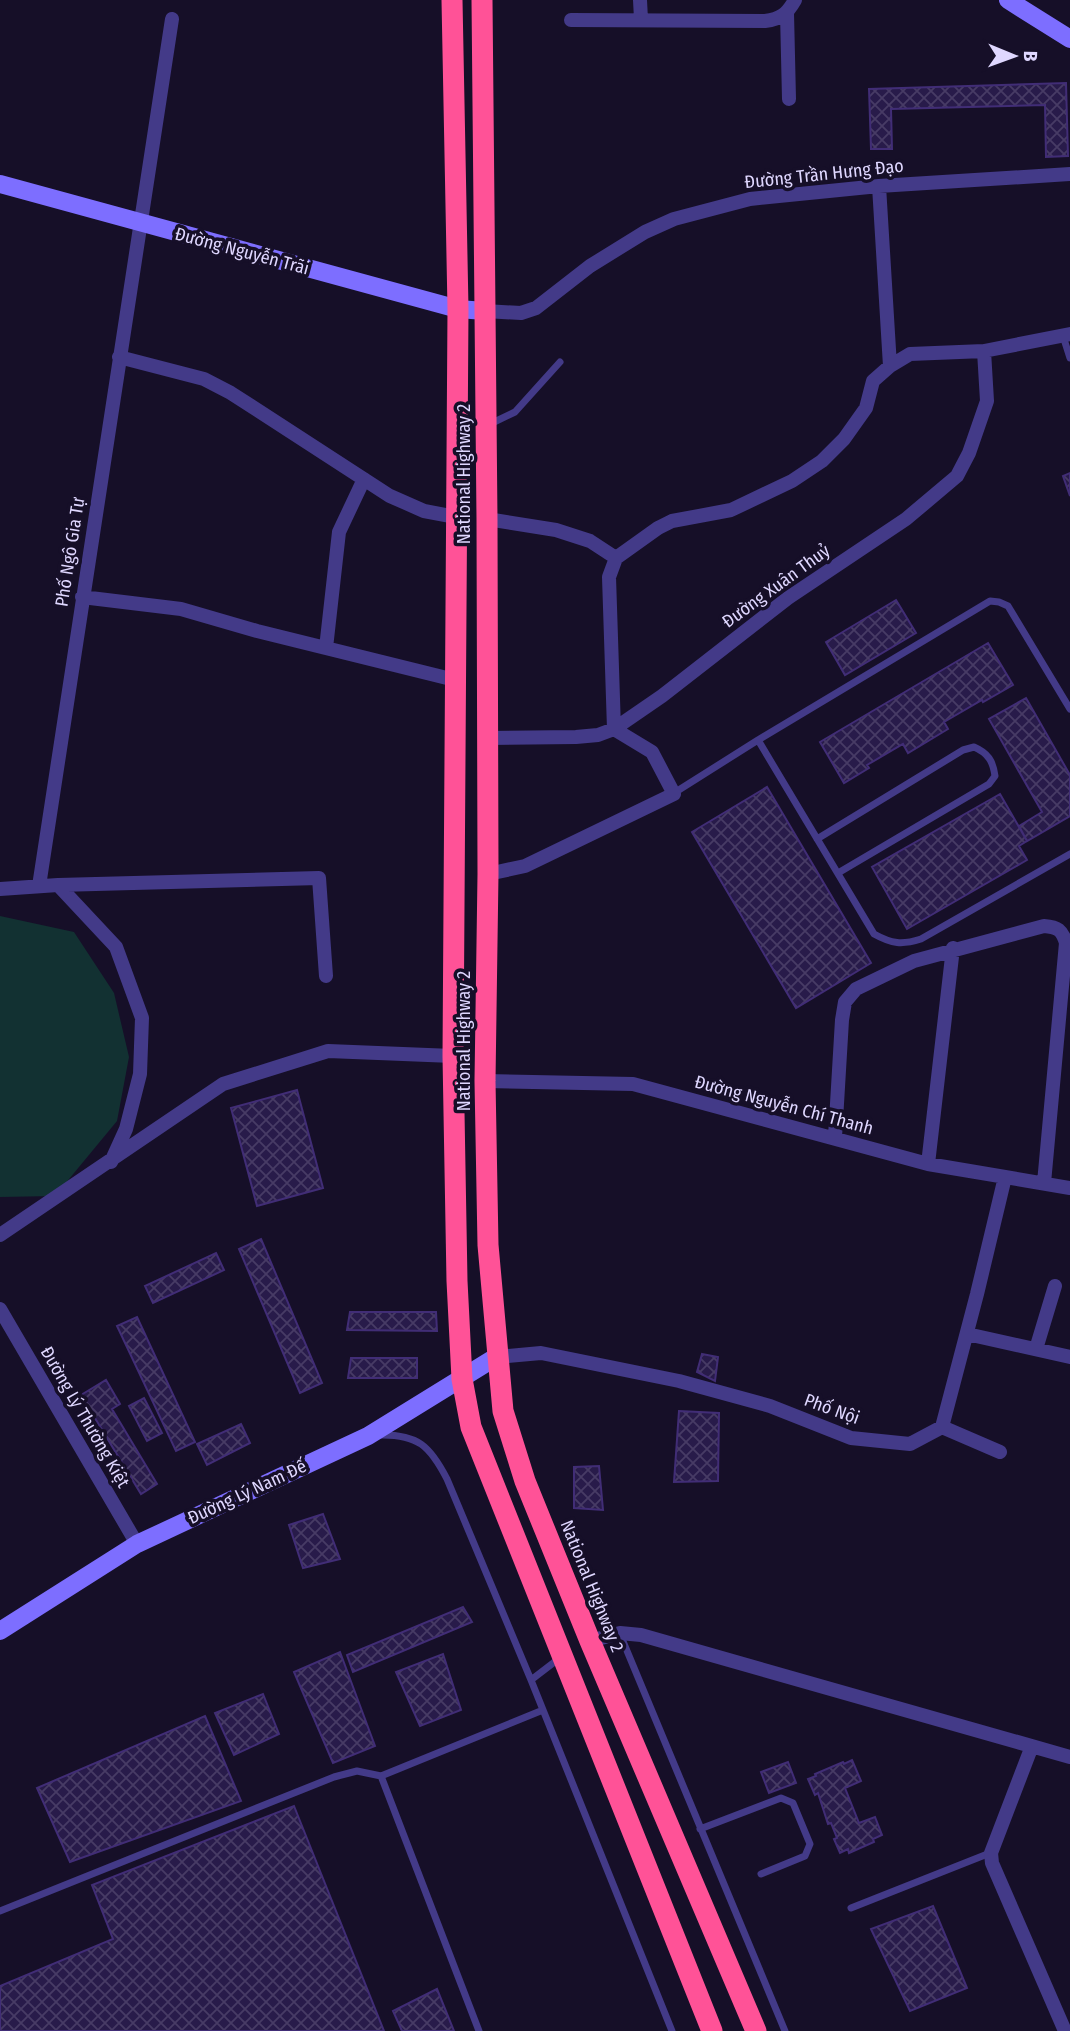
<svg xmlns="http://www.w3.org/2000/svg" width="1070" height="2031" font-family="'Fira Sans Condensed',sans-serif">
  <defs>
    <pattern id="building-cross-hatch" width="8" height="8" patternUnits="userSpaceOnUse" patternTransform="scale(1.75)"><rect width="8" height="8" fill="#281b4a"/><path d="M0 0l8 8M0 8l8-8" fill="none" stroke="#473b65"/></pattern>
  </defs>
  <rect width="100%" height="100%" fill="#160f28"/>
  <path fill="#123132" d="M0 916 74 932 114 993 129 1057 117 1121 55 1196 0 1197Z"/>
  <path fill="url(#building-cross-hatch)" stroke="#412d76" stroke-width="2" d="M1066 83 1068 156 1046 157 1045 105 891 109 892 149H871L869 89Z
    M1070 473V496L1063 476Z
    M896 600 916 633 845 675 826 642Z
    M988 643 1013 685 983 702 982 700 944 722 948 729 908 753 903 744 867 765 869 768 844 783 820 742Z
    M1026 698 1070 775V816L1027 841 1019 826 1042 812 989 719Z
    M767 787 871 963 796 1008 692 832Z
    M1000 794 1027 841 1019 846 1027 860 907 929 872 867Z
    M297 1090 323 1188 257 1206 231 1108Z
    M261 1239 322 1383 300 1393 239 1249Z
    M216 1253 224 1270 153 1303 145 1286Z
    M350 1312H436L437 1331 347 1330Z
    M137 1317 195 1442 176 1451 117 1326Z
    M702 1354 718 1357 715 1381 697 1372Z
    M351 1358H417V1378H348Z
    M106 1380 120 1404 112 1409 157 1484 141 1494 81 1395Z
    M144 1398 162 1433 147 1441 129 1406Z
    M679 1411 719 1413 718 1481 674 1482Z
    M241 1424 250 1443 207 1465 197 1444Z
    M599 1466 603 1510 574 1508V1467Z
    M323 1514 340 1559 303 1568 289 1525Z
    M463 1607 472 1622 353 1672 347 1655Z
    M340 1652 375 1746 333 1763 294 1672Z
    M443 1654 461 1710 420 1726 396 1672Z
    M263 1694 279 1734 234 1755 215 1713Z
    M205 1716 241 1801 70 1862 37 1788Z
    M852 1760 861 1781 845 1788 859 1823 875 1817 882 1835 873 1839 874 1842 849 1853 848 1849 840 1853 834 1839 837 1838 831 1823 828 1824 818 1793 815 1795 808 1779 816 1776 815 1774 843 1762 844 1764Z
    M788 1762 796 1783 769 1793 761 1772Z
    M294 1806 384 2031H0V1986L113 1939 92 1885Z
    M933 1906 967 1988 910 2011 871 1929Z
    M437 1989 454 2031H402L393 2011Z"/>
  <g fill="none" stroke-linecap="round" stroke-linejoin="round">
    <path stroke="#433a88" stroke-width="7" d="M1063 336 1070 358
      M488 425 515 412 560 362
      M1070 709 1008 606 999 602 990 601 758 740 874 934C892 944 902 945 921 939L1070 854
      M674 793 758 740
      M817 839 963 750 974 747C988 753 993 761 995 776L989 784 838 873
      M379 1435C418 1434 430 1446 447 1479L531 1680 672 2031
      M620 1634 785 2031
      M531 1680 561 1657
      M381 1776 479 2031
      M700 1829 781 1798 793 1803 810 1844 805 1856 761 1874
      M851 1908 990 1853
      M0 1911 334 1777 357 1771 381 1776 543 1710"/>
    <path stroke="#433a88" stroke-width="14" d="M640 0 641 19
      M787 13 789 99
      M571 20 765 21C781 19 787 14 795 0
      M879 186 890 366
      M485 311 521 313 536 308 590 266 645 232 674 219 750 199 879 186 1070 174
      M119 357 204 379 231 393 390 496 424 511 456 517
      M487 519 556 530 590 541 616 558 658 528 672 521 731 510 792 481 822 461 844 439 866 408 873 381 890 366 910 354 984 351 1070 334
      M82 597 181 609 257 631 455 680
      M326 648 339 532 364 479
      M487 738 576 737 598 735 614 729 662 696 788 598 906 519 957 476 969 453 987 401 984 351
      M488 874 525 866 674 794 652 752 614 729 609 577 616 558
      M58 885 116 947 142 1018 140 1074 126 1129 111 1162
      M39 886 172 19
      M0 889 58 885 319 878 326 976
      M485 1081 633 1084 928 1164 1070 1188
      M835 1137 842 1020 845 1002 856 989 914 961 1044 926C1058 927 1062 930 1066 943L1044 1183
      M928 1164 953 948
      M0 1235 223 1084 328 1051 453 1056
      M0 1309 137 1544
      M967 1334 1070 1357
      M1036 1349 1055 1286
      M496 1357 541 1353 679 1381 770 1406 851 1438 910 1444 942 1427 977 1294 1005 1177
      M942 1427 1000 1452
      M590 1641 620 1633 641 1635 1070 1757
      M1032 1746 991 1853 992 1863 1065 2031"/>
    <path stroke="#7d6eff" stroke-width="18" d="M1008 0 1070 39
      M0 184 458 309 485 311
      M0 1631 137 1544 368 1436 496 1357"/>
    <path stroke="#ff5297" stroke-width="21" d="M452 0 458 309 453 1056 457 1281 462 1379 471 1427 712 2031
      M482 0 487 519 488 874 485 1081 488 1245 503 1411 525 1481 590 1641 756 2031"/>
  </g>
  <g text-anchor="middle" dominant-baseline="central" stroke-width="7" stroke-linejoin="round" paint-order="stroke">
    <g font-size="18" fill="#dfd7ff" stroke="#160f28">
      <text transform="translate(824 174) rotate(-6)">Đường Trần Hưng Đạo</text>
      <text transform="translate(242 251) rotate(15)">Đường Nguyễn Trãi</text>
      <text transform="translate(464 474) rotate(-90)">National Highway 2</text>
      <text transform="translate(70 552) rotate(-81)">Phố Ngô Gia Tự</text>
      <text transform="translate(776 586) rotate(-36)">Đường Xuân Thuỷ</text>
      <text transform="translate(464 1041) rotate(-90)">National Highway 2</text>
      <text transform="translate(784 1105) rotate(15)">Đường Nguyễn Chí Thanh</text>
      <text transform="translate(832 1409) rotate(20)">Phố Nội</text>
      <text transform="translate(85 1417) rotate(60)">Đường Lý Thường Kiệt</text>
      <text transform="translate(247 1492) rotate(-25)">Đường Lý Nam Đế</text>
      <text transform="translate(592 1586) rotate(68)">National Highway 2</text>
    </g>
  </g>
  <g transform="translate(1014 56) rotate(91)" stroke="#160f28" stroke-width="5" paint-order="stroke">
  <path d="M0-5L12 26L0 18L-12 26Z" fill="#dfd7ff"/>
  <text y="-10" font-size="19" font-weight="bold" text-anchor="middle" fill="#dfd7ff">B</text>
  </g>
</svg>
